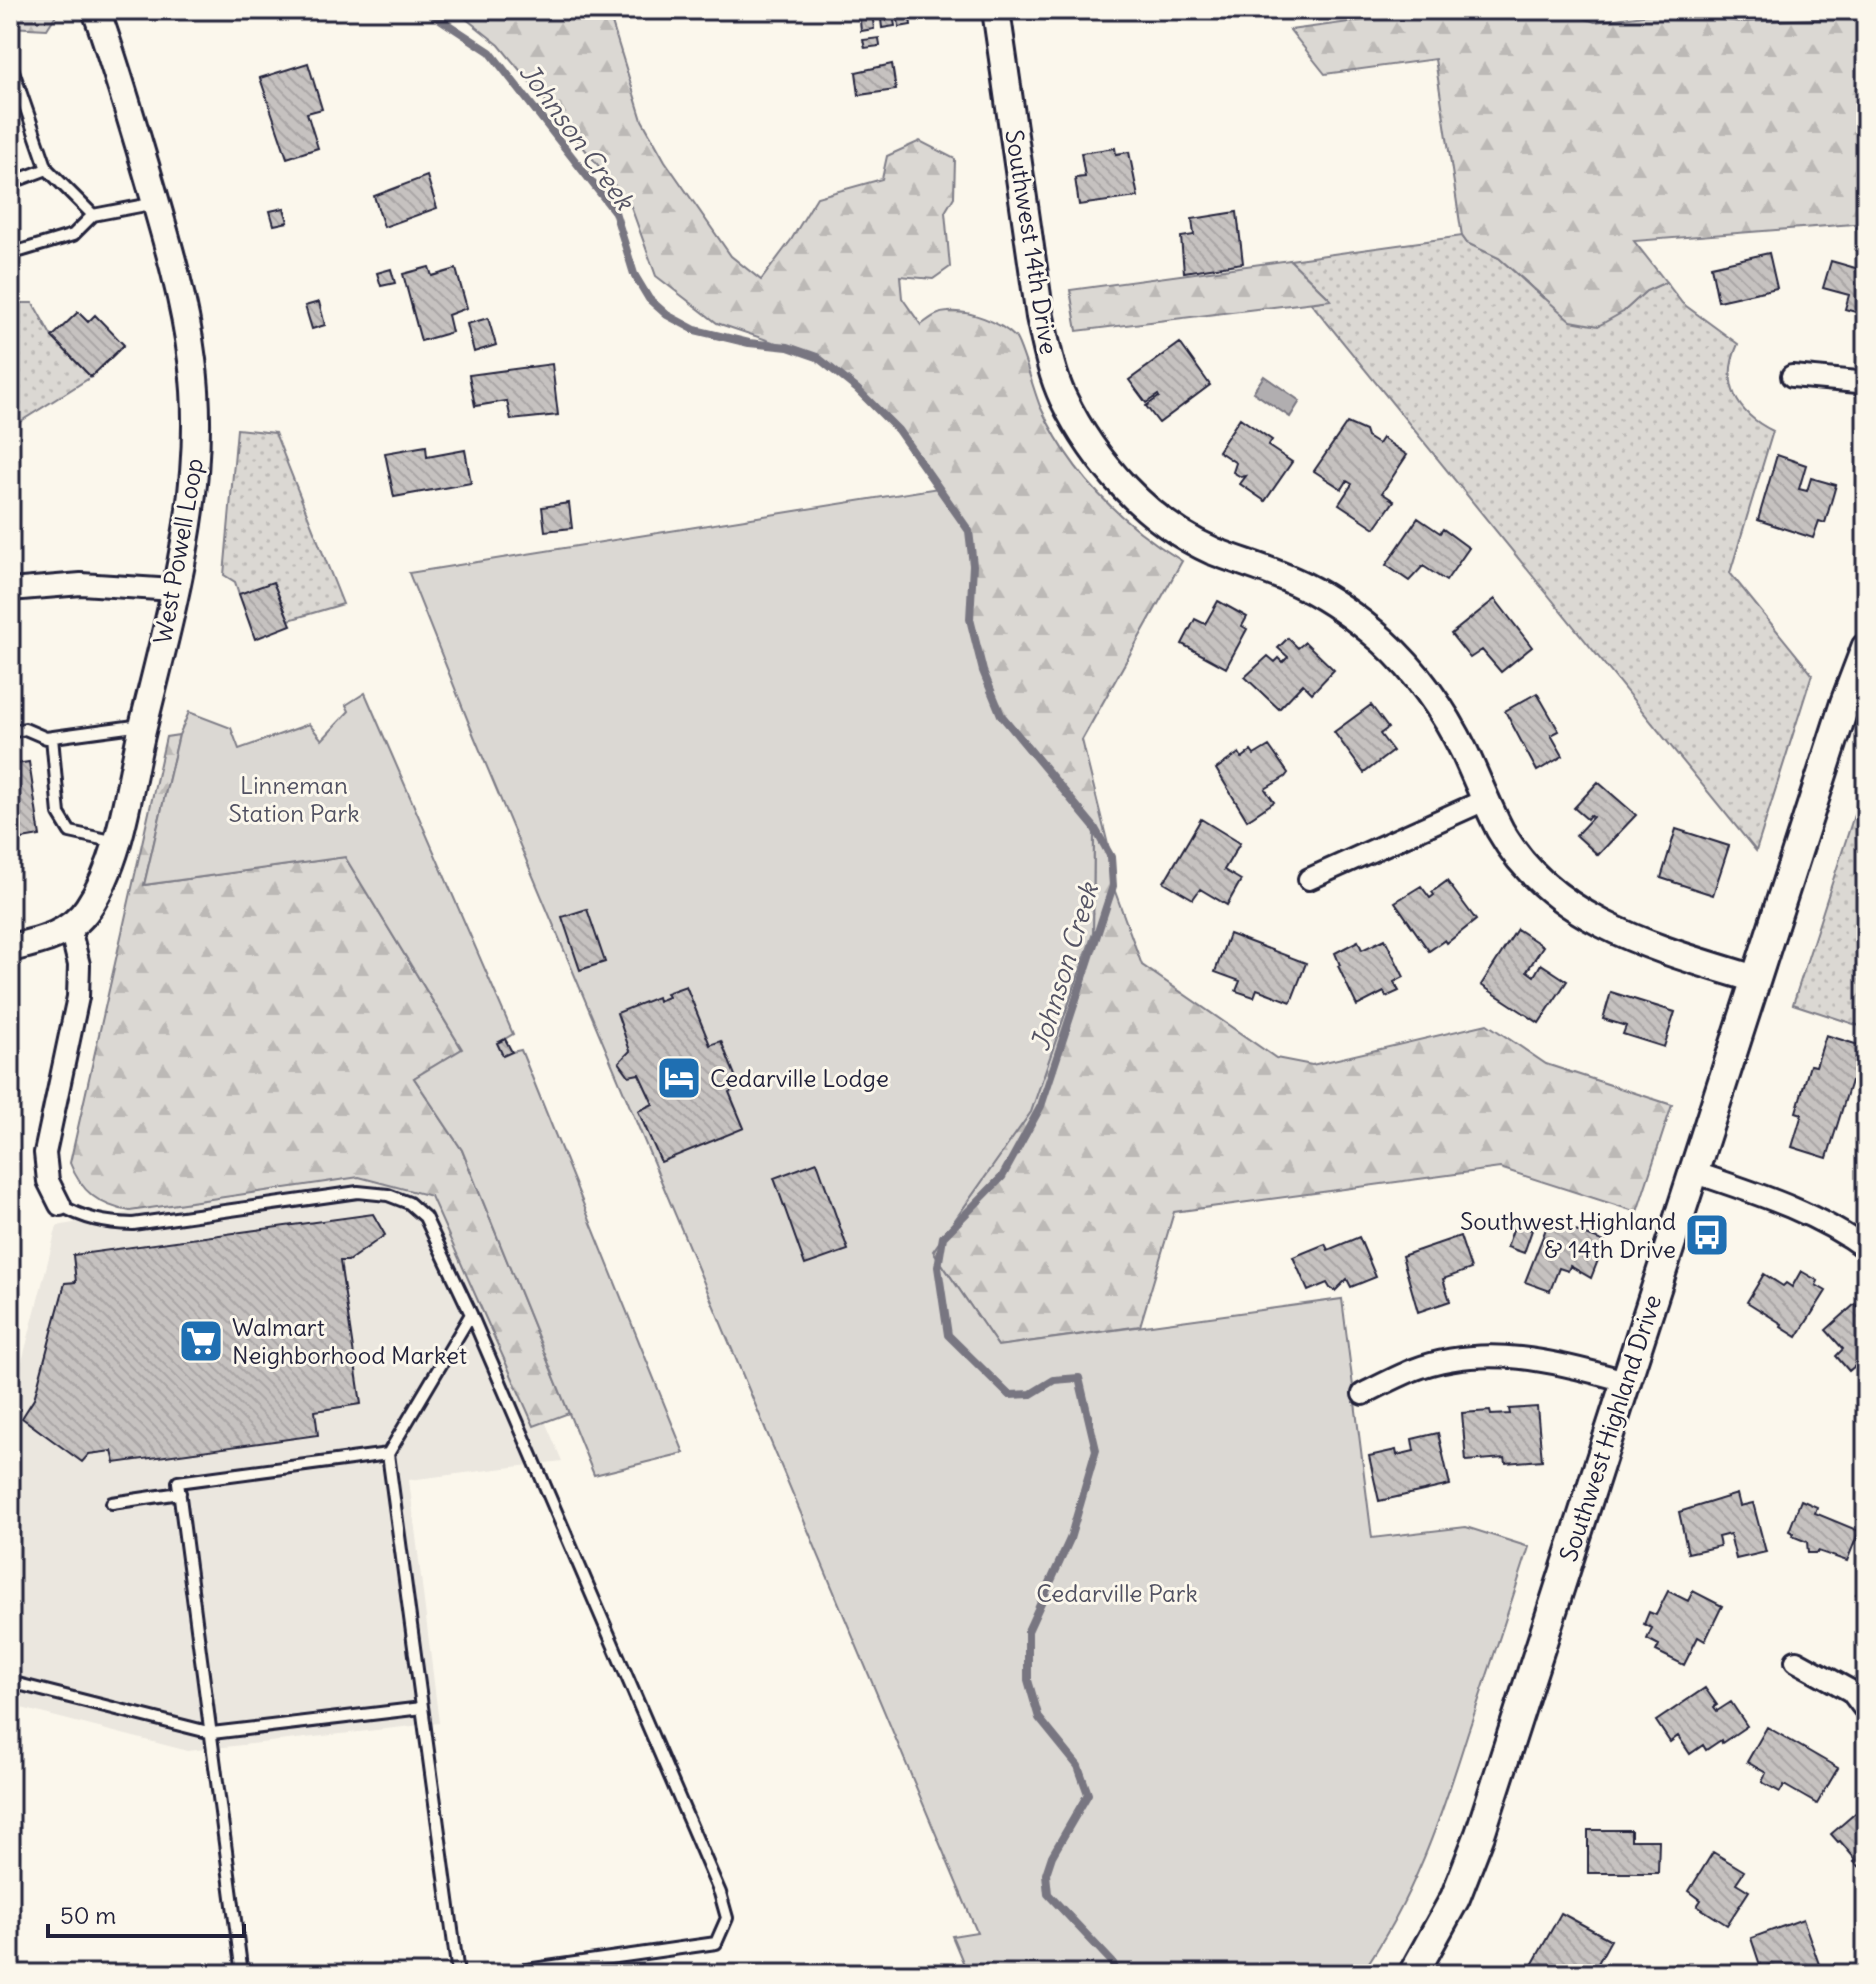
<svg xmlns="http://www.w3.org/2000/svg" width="1876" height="1984" font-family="Delius,sans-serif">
  <defs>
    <pattern id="grass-dots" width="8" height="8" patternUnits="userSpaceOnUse" patternTransform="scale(2)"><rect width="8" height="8" fill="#dbd8d3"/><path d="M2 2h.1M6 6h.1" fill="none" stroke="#bcb9b6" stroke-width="1.8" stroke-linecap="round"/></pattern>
    <pattern id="forest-firs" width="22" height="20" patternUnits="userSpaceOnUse" patternTransform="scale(2)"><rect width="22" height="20" fill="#dbd8d3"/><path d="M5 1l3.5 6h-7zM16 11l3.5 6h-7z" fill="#bcb9b6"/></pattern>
    <pattern id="water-ripples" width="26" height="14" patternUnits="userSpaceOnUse" patternTransform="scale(2)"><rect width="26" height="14" fill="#b1aeb0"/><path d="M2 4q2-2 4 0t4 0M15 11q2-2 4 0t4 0" fill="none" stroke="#908d90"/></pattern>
    <pattern id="building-back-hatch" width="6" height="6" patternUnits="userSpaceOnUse" patternTransform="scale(2)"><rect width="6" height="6" fill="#c6c2c0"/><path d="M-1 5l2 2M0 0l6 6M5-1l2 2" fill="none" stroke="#aaa6a6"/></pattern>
  </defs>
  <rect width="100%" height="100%" fill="#fbf7ec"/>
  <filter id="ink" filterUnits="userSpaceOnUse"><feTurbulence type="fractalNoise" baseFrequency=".0125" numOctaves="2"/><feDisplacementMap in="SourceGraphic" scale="16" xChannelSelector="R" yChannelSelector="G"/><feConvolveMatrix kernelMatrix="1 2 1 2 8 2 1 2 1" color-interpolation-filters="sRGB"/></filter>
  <g filter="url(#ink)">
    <path fill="#ebe7df" d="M432 1155 562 1461 409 1480 439 1723 188 1751 10 1705V1408L57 1226Z"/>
    <path fill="url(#grass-dots)" stroke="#7e7d87" stroke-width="2" d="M1462 236 1467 243 1499 258 1543 298 1623 312 1646 291 1666 282 1682 303 1738 344C1720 383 1736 413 1773 431L1730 573 1812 674 1756 851 1311 303 1330 299 1290 260Z
      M10 303H33L52 337 91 377 10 428Z
      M237 429 275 433 343 604 289 620 273 583 239 594 235 582 224 575Z
      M1866 778V1028L1793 1004Z"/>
    <path fill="url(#forest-firs)" stroke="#7e7d87" stroke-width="2" d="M10 10H59L47 29 10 27Z
      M455 10H608L642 120 665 161 731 256 761 280 791 240 817 197 882 179 887 156 920 141 955 159 954 197 945 212 950 267 933 279 900 276 902 298 921 325C929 319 937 312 948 312 969 310 1000 322 1015 337 1021 343 1034 392 1040 406 1070 473 1120 523 1182 561L1082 740 1111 857 1113 886 1142 965 1276 1058 1312 1065 1487 1024 1546 1064 1672 1105 1637 1212 1500 1168 1174 1212 1140 1326 998 1346 933 1251 1031 1111 1093 933 1094 827 1001 715 983 671 970 619 973 565 969 531 898 430 857 389 817 357 717 323 656 276 630 204 499 45Z
      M1393 10H1567L1568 13 1595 22 1664 12 1741 22 1866 17V223L1634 241 1666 282 1646 291 1623 312 1598 326 1571 321 1499 258 1467 243 1462 236 1435 59 1325 74 1290 30 1394 16Z
      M1290 260 1331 300 1077 331 1070 290Z
      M179 735 144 885 345 857 462 1049 414 1078 462 1150 569 1413 534 1426 431 1196 359 1177 130 1211C100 1206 81 1192 70 1163L166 737Z"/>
    <path fill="#dbd8d3" stroke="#7e7d87" stroke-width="2" d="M938 488 969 531 973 565 970 619 983 671 1001 715 1094 827 1093 933 1031 1112 933 1251 998 1346 1342 1299 1372 1538 1466 1527 1529 1547C1509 1609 1489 1671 1468 1732 1440 1821 1414 1898 1361 1974H968L952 1936 977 1932 474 736 409 573Z
      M365 693 513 1034 498 1043 512 1052 521 1050 684 1453 594 1475 462 1150 414 1078 462 1049 345 857 144 885 179 735 189 712 231 728 239 749 309 724 322 740 349 711 346 705Z"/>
    <path fill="url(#water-ripples)" stroke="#787681" stroke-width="2" d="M1264 376 1300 401 1290 417 1253 392Z"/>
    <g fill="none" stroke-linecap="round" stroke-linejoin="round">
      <path stroke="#787681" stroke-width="8" d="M426 10 490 52 615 212 634 274 649 299 667 315 695 330 749 343 788 347 817 357 857 389 898 430 969 531 973 565 970 619 983 671 1001 715 1094 827 1111 857 1113 886 1041 1106 1002 1177 943 1237 938 1267 948 1335 1009 1395 1031 1394 1054 1380 1079 1378 1096 1450 1070 1539 1028 1631V1680L1039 1718 1078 1766 1088 1794 1052 1856 1046 1874 1048 1894 1113 1963 1117 1974"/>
    </g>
    <path fill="url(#building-back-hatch)" stroke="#22223b" stroke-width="2" d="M859 10H872L874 29 861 31Z
      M880 10H892L895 26 882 28Z
      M897 10H909L911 25 899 27Z
      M879 38 880 46 865 48 863 40Z
      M308 63 322 109 307 113 318 148 287 158 260 78Z
      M892 64 896 90 859 95 856 72Z
      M1115 148 1116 154 1129 152 1138 197 1079 205 1075 178 1085 177 1081 153Z
      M427 176 437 208 384 227 374 196Z
      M284 208 288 222 274 225 270 211Z
      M1237 212 1243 263 1184 272 1181 237 1194 235 1192 219Z
      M1769 253 1777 288 1718 301 1711 266Z
      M1831 261 1866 271V315L1845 309 1849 295 1823 288Z
      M429 267 432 276 456 269 467 308 448 315 452 332 421 341 403 274Z
      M391 269 395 283 381 286 377 273Z
      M319 302 325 325 312 329 305 306Z
      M78 312 88 322 95 315 124 345 91 377 52 337Z
      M488 318 496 345 474 352 467 324Z
      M1180 343 1210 385 1159 423 1146 406 1159 397 1158 395 1146 403 1129 380Z
      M552 364 558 415 511 420 507 401 475 406 469 375Z
      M1240 418 1272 440 1268 446 1292 462 1265 501 1240 484 1246 476 1241 477 1233 472 1236 463 1218 451Z
      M1347 423 1365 431 1367 437 1378 444 1382 438 1407 455 1382 493 1394 501 1375 528 1339 504 1352 484 1347 481 1342 489 1314 471Z
      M426 446 427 457 465 450 471 483 394 497 385 453Z
      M1777 455 1806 465 1799 489 1807 491 1811 478 1836 485 1825 523 1819 521 1813 538 1758 520Z
      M569 503 572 528 545 531 542 507Z
      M1418 518 1440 533 1443 529 1469 548 1446 581 1423 566 1409 581 1386 565Z
      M273 582 291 625 255 639 239 594Z
      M1495 599 1532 647 1501 672 1482 650 1470 658 1451 634Z
      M1218 601 1247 617 1242 626 1247 629 1226 668 1182 644 1195 619 1205 624Z
      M1288 638 1298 648 1305 642 1334 670 1312 693 1303 684 1279 709 1245 677 1268 656 1275 662 1279 658 1283 662 1288 657 1278 648Z
      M1537 693 1559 731 1551 735 1563 756 1537 771 1505 711Z
      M1371 705 1388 728 1380 734 1393 751 1364 773 1334 732Z
      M1269 746 1288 773 1285 777 1265 789 1274 802 1247 820 1216 769 1239 753 1242 758 1251 751 1254 755Z
      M29 762 40 836 10 841V765Z
      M1598 782 1636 815 1598 855 1576 835 1593 817 1590 815 1587 819 1574 808Z
      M1201 819 1240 843 1224 870 1241 880 1227 905 1200 889 1193 899 1164 882Z
      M1676 829 1729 846 1713 895 1661 878Z
      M1447 881 1476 920 1447 943 1445 940 1429 951 1395 902 1421 886 1430 898 1434 895 1432 892Z
      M587 909 605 962 580 970 562 917Z
      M1517 929 1543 946 1527 971 1534 976 1541 964 1567 981 1539 1023 1481 985Z
      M1229 934 1306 963 1291 1002 1257 989 1254 997 1236 991 1240 981 1215 972Z
      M1385 939 1404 977 1394 982 1399 991 1386 997 1384 992 1357 1006 1338 966 1340 965 1335 953 1358 941 1362 950Z
      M686 986 710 1045 721 1041 740 1088 729 1092 744 1128 661 1162 638 1111 653 1104 639 1074 629 1076 619 1062 630 1051 617 1013 657 997 658 1001 668 997 666 993Z
      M1611 992 1675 1012 1664 1047 1623 1034 1626 1026 1603 1019Z
      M1826 1035 1865 1047 1855 1082 1851 1081 1827 1158 1792 1147 1802 1114 1796 1112 1810 1065 1816 1066Z
      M505 1039 512 1052 503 1056 497 1043Z
      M817 1162 848 1250 805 1265 774 1178Z
      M373 1214 385 1235 348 1261H340L361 1404 315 1411 318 1435 115 1463 112 1451 89 1454 82 1462 22 1418 34 1399 65 1283 76 1282 73 1255Z
      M1549 1221 1605 1242 1591 1278 1570 1266 1568 1271 1559 1268 1550 1291 1525 1282Z
      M1515 1224 1532 1230 1524 1253 1507 1247Z
      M1460 1236 1471 1269 1443 1279 1450 1301 1418 1312 1402 1256Z
      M1359 1237 1376 1277 1351 1287 1347 1279 1335 1291 1330 1288 1327 1283 1308 1291 1293 1257 1325 1244 1328 1250Z
      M1801 1271 1818 1281 1816 1285 1826 1291 1797 1337 1781 1327 1782 1324 1747 1302 1764 1274 1783 1286 1786 1283 1792 1287Z
      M1855 1304 1866 1315V1377L1856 1365 1849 1371 1836 1356 1843 1349 1826 1330Z
      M1537 1407 1542 1460 1506 1463 1505 1458 1466 1461 1462 1413 1490 1411 1491 1415 1510 1414 1509 1409Z
      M1438 1433 1450 1485 1379 1501 1369 1456 1396 1450 1397 1455 1414 1451 1412 1439Z
      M1737 1494 1740 1506 1753 1503 1766 1552 1736 1559 1730 1534 1718 1537 1720 1546 1688 1553 1679 1512Z
      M1801 1500 1817 1507 1815 1513 1859 1531 1847 1561 1818 1551 1817 1553H1808L1807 1542 1792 1536 1793 1533 1789 1531Z
      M1862 1588 1866 1589V1606L1856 1594Z
      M1668 1591 1688 1601 1693 1591 1722 1606 1705 1641 1698 1637 1684 1665 1656 1651 1659 1645 1647 1639 1652 1628 1644 1624 1649 1612 1656 1615Z
      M1705 1688 1717 1705 1714 1707 1717 1711 1731 1702 1747 1726 1722 1743 1721 1740 1706 1750 1703 1745 1690 1754 1678 1736 1670 1742 1656 1721Z
      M1767 1727 1838 1768 1817 1804 1784 1785 1780 1792 1762 1782 1766 1773 1747 1762Z
      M1866 1804V1872L1854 1862 1856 1860 1840 1841 1838 1842 1831 1834Z
      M1588 1830H1631V1840H1659L1658 1873H1588Z
      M1713 1852 1744 1871 1736 1883 1749 1891 1727 1925 1697 1906 1701 1900 1689 1891Z
      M1561 1913 1611 1940 1592 1974H1527Z
      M1803 1919 1819 1964 1813 1966 1815 1974H1772L1769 1965 1761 1968 1751 1938Z"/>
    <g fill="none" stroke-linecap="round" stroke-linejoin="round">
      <g stroke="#22223b" stroke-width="16">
        <path id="service" d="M10 62 47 169 93 215
          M10 183 47 169
          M10 254 73 235 93 215 156 203
          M10 732 25 729 46 738 142 725
          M52 737 59 814 70 832 116 842
          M60 1205C84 1219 105 1223 133 1224L358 1192 388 1195 409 1203 425 1217 471 1314 720 1893 727 1918 716 1943 497 1974
          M388 1454 471 1314
          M112 1503 180 1493
          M10 1682 212 1733 422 1708
          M242 1974 178 1482 388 1454 458 1974"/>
      </g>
      <g stroke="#22223b" stroke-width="26">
        <path id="minor" d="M1792 376 1858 382 1866 387
          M10 590 81 584 174 590
          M1845 703 1866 710
          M1309 879 1485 800
          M1693 1172C1752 1192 1815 1211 1866 1249
          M60 1205 48 1181 45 1153 78 997 79 965 70 928
          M1363 1394C1379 1386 1396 1377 1413 1370 1484 1343 1556 1361 1625 1381
          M1796 1661 1851 1691 1866 1711"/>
      </g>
      <g stroke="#22223b" stroke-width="32">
        <path id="tertiary" d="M996 10 1040 317C1046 344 1051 373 1063 398 1094 462 1147 522 1213 551 1243 563 1275 571 1304 586 1332 600 1359 620 1383 641 1417 672 1445 712 1465 753 1477 779 1487 805 1500 830 1552 923 1662 950 1755 979
          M10 948C40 941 70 935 88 908 121 859 128 792 141 735 170 614 209 486 192 360 184 296 165 234 147 172 131 118 115 63 96 10"/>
      </g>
      <g stroke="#22223b" stroke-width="34">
        <path id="secondary" d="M1413 1974 1455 1898 1480 1834 1845 703 1866 648"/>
      </g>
      <use href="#service" stroke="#fbf7ec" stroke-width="10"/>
      <use href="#minor" stroke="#fbf7ec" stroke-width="20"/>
      <use href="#tertiary" stroke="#fbf7ec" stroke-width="26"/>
      <use href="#secondary" stroke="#fbf7ec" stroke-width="28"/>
    </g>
  </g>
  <defs>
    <g id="hotel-square" transform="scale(2.3)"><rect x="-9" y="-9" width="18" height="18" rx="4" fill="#1f6fb2" stroke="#fbf7ec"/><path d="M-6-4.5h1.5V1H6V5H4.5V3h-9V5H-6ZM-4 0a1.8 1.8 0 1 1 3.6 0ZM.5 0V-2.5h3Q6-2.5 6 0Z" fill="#fff"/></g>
    <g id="bus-square" transform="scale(2.3)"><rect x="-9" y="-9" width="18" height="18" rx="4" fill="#1f6fb2" stroke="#fbf7ec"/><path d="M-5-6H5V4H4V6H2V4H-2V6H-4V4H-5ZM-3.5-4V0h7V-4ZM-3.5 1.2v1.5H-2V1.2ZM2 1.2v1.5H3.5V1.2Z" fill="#fff"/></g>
    <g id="supermarket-square" transform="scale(2.3)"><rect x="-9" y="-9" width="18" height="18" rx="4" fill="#1f6fb2" stroke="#fbf7ec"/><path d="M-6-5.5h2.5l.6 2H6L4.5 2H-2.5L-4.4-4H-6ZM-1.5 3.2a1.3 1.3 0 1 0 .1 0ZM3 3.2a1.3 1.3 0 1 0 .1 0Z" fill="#fff"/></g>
  </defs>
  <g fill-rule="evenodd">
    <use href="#hotel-square" x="679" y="1078"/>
    <use href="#bus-square" x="1707" y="1235"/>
    <use href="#supermarket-square" x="201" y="1341"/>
  </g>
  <g text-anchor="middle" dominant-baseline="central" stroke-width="6" stroke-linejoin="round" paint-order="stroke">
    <g font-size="24" fill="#22223b" stroke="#fbf7ec">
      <text transform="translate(1032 242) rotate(81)">Southwest 14th Drive</text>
      <text transform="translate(178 551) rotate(-80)">West Powell Loop</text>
      <text transform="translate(1610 1428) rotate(-72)">Southwest Highland Drive</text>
    </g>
    <g font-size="24" fill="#505061" stroke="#fbf7ec">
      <text x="294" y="785">Linneman<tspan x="294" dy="28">Station Park</tspan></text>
      <text x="1117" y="1593">Cedarville Park</text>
    </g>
    <g font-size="24" fill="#22223b" stroke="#fbf7ec" text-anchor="start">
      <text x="710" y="1078">Cedarville Lodge</text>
      <text x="1676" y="1221" text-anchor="end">Southwest Highland<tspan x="1676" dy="28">&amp; 14th Drive</tspan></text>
      <text x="232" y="1327">Walmart<tspan x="232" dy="28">Neighborhood Market</tspan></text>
    </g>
    <g font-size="26" font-style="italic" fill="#545364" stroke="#fbf7ec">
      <text transform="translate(577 136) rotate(54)">Johnson Creek</text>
      <text transform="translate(1064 967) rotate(-73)">Johnson Creek</text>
    </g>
  </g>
  <rect width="1876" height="1984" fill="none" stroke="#fbf7ec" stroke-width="40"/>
  <rect x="20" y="20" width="1836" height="1944" fill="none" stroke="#22223b" stroke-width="3" filter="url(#ink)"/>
  <path d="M48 1924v12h196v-12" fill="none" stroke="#22223b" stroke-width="4"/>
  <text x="60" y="1924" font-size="24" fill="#22223b" stroke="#fbf7ec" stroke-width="6" paint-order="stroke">50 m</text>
</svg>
